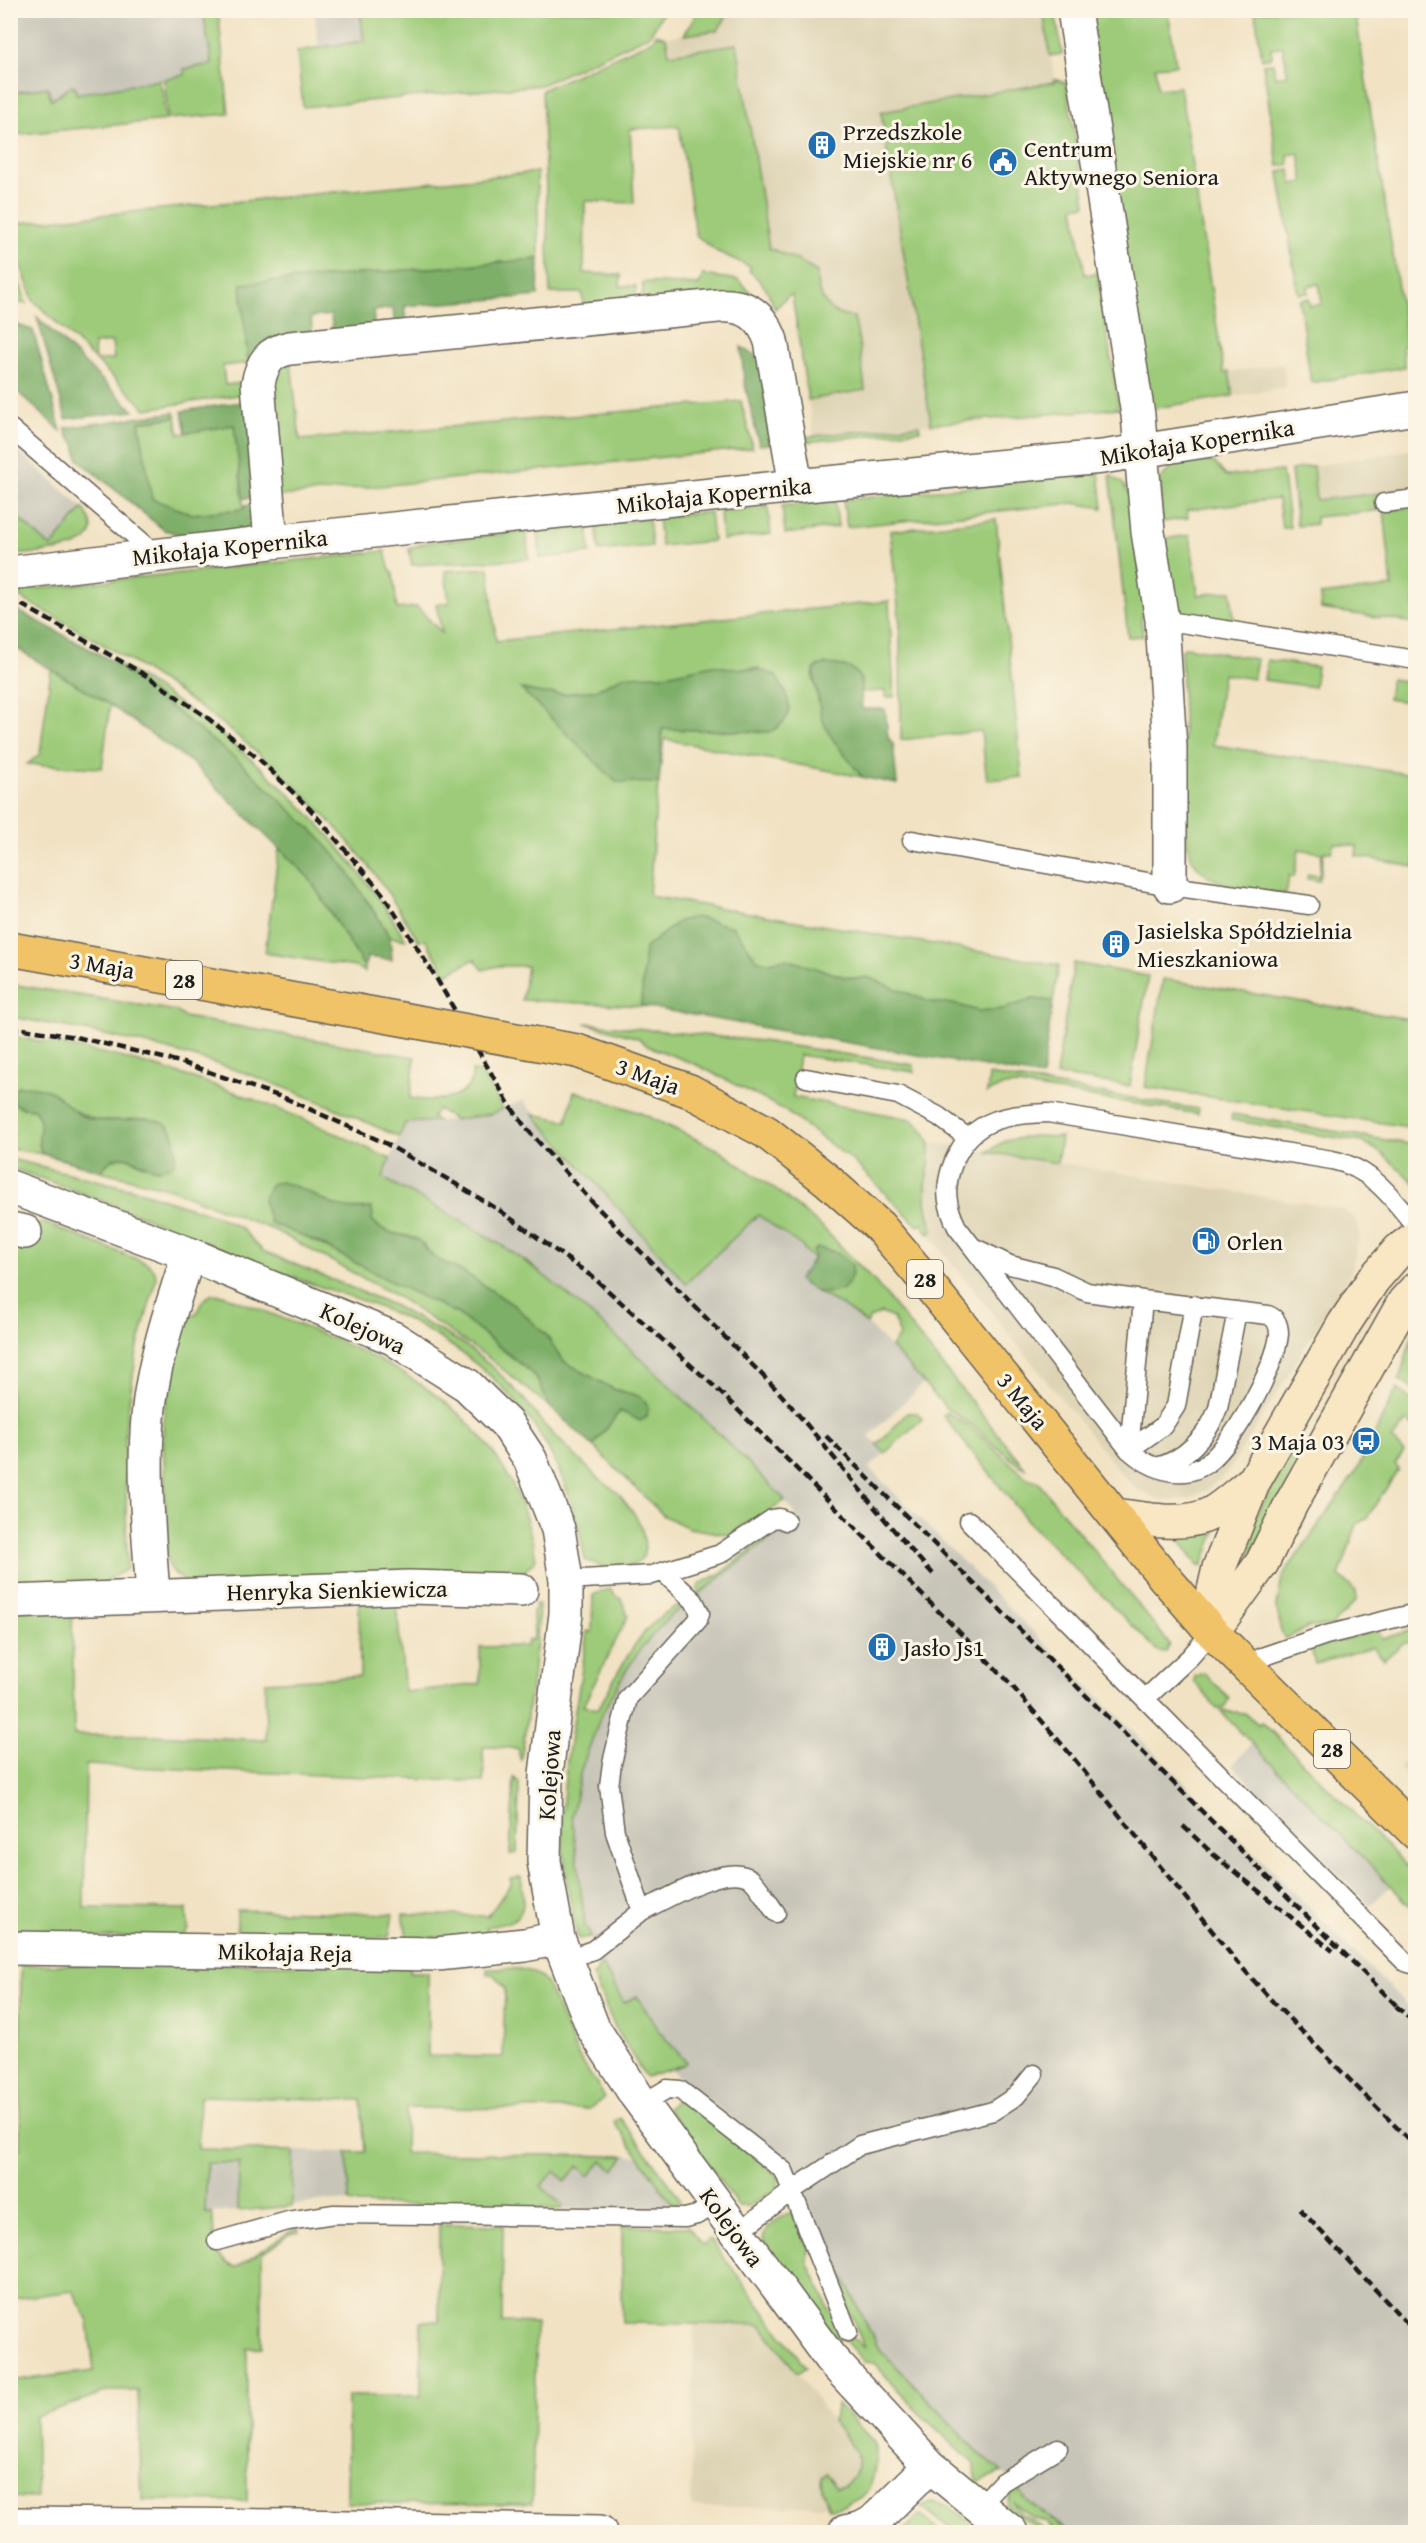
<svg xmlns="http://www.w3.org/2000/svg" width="1426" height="2543" font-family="'Gentium Book Plus',serif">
  <rect width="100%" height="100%" fill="#fcf5e5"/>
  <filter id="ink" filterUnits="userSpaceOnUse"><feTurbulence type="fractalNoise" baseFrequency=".0167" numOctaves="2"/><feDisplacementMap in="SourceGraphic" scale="12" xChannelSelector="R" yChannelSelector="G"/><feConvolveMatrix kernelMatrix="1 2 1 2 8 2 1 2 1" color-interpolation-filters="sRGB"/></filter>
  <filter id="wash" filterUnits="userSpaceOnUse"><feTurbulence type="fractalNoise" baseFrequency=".008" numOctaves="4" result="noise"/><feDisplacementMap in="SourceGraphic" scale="24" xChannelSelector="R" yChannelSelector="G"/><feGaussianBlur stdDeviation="1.35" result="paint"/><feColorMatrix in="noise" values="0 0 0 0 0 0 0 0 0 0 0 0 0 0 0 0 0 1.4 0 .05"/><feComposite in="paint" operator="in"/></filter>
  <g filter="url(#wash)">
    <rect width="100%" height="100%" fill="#f1e2c3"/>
    <path fill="#ddd3b4" d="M730 11H1043L1055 82 881 112 931 424 814 436 790 284 716 251 696 235 666 37 718 30Z
      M1283 364 1286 387 1233 396 1229 372Z
      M1415 449V489L1316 500 1313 466Z
      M929 1142 1341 1209 1354 1218 1359 1231V1240L1350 1274 1228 1472 1207 1490 1189 1499 1173 1500 1159 1499 1135 1488 1125 1478 929 1234 933 1230 926 1205 925 1187 929 1167Z
      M1415 1753V1784L1398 1767Z
      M694 2323 761 2324 865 2464 849 2503 792 2507H691Z"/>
    <path fill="#c7c5b8" d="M11 11H203L212 64 184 69 185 75 75 94V86L51 101 47 87 11 93Z
      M314 11H360L365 41 319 48Z
      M11 445 83 508 51 548 11 512Z
      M523 1100 562 1149 686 1282 758 1215 814 1258 798 1280 841 1305 867 1324 925 1382 869 1436 885 1453 869 1468 1415 2013V2532H1069L1029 2502 1009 2478 981 2455 877 2346 852 2298 812 2210 779 2154 680 2079 625 2018 596 1968 591 1938 585 1925 572 1815 581 1770 590 1741 624 1674 641 1648 668 1618 797 1515 741 1454 670 1386 541 1273 471 1228 382 1178 405 1123 454 1120 491 1114Z
      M1252 1744 1390 1886 1370 1906 1232 1765Z
      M293 2151 347 2152 349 2202 325 2200 292 2206Z
      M625 2156 638 2157 674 2206 660 2209H562L541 2186 555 2171 602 2160 614 2170Z
      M207 2163H239L238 2211 205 2213Z"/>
    <path fill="#9dcb79" stroke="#5c744a" stroke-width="1.5" fill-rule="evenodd" d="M203 11H218L229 114 168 119 164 79 185 75 184 69 212 64Z
      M360 11V10L664 11 650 35 541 85 303 107 297 51 364 41Z
      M698 11V10L730 11 718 30 684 35Z
      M1043 11H1055L1062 54 1050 56Z
      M1086 11H1168L1176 65 1155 67 1158 89 1180 87 1224 373 1229 372 1233 396 1150 409Z
      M1262 11H1355L1407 345 1402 346 1405 367 1311 383 1299 300 1309 298 1310 306 1322 304 1319 284 1308 286V293L1298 294 1279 172 1290 170 1292 184 1304 182 1299 153 1288 155 1289 164 1278 166 1263 64 1273 63 1275 77 1288 75 1283 47 1271 48 1272 57 1262 59 1255 12Z
      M656 34 666 37 669 54 737 44 769 248 795 259 817 272C815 295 829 317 854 317L859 342 865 390 808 400 792 295 788 296 775 309C769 292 764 283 749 271L751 267 716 251 696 235 679 126 630 129 634 203 585 201 584 273 621 275 620 286H636L635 307 584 312 582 293H550L542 90 653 40Z
      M1054 79 1066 83 1086 205 1074 207 1085 275 1097 273 1119 408 931 424 881 112 1054 82Z
      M160 80 166 120 11 135V93L48 87 51 100 72 86H75L76 94Z
      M537 172 539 259 241 284 248 363 223 366 225 385 249 382 250 393 146 409 33 300 11 237 10 224ZM112 342 114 359 95 361 94 344Z
      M10 255H11L26 303 11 304Z
      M703 275 738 280 755 297 642 306 643 282 699 285Z
      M290 355 300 440 741 401 753 448 272 497 264 393Z
      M176 417 179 434 234 425 244 509 192 514 152 500 139 422Z
      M919 425 920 430 797 443 796 438Z
      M1199 460 1214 462 1226 476 1282 471 1290 528H1282L1278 499 1187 510 1188 518 1162 522 1160 479 1173 466Z
      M1313 466 1316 500 1382 493 1384 510 1415 507V623L1321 609 1320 595 1392 587 1384 510 1316 517V524L1297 526 1291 470Z
      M1099 473 1103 508 1074 503 847 527 843 500Z
      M1110 475 1122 483 1130 494 1145 608 1141 619 1143 636 1128 637Z
      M835 501 838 527 785 534 782 506Z
      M768 507 771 534 722 540 720 512Z
      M83 508C119 554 36 552 11 555V512L51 547Z
      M710 512 713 541 661 546 658 517Z
      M649 519 652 546 599 551 596 524Z
      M996 519 1022 777 987 780 981 731 901 740 900 625 890 531Z
      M588 526 590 553 540 558 538 530Z
      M526 531 529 559 412 565 409 549 424 543Z
      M1190 535 1198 595 1231 591 1234 622 1179 613 1176 609 1163 539Z
      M385 551 389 568 393 574 397 609 417 607 442 633 436 604 449 603 445 571 489 568 496 641 889 601 894 697H886L885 691 862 692V679L818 665 814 670 813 677 822 718 830 733 862 777 664 739 656 804 649 896 1059 965 1053 1001 1033 999 1003 1009 979 1011 954 1004 930 1002 867 977 857 979 842 976 785 959 769 962 757 960 733 927 679 921 645 948 641 1006 522 1000 527 966H498L483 970 475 959 446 974 425 939 419 941C402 915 387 889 368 865 271 745 152 668 17 596L21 590ZM713 665 730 669 759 668 770 732 662 729 523 689 541 693 564 694 595 690 624 676 666 675Z
      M1186 647 1257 659 1253 679 1223 674 1213 745 1415 775V867L1356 856 1357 846 1334 843 1331 852H1324L1319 881 1307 879 1308 874 1319 876 1322 853 1299 849 1294 877 1289 876 1286 894C1250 888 1194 890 1187 843L1181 651Z
      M1267 660 1317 667 1314 687 1264 680Z
      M112 661C230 729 335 823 406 940L390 937C322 819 217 744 112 661Z
      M51 669 110 705 102 768 27 764 40 754Z
      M1391 679 1415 683V703L1388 699Z
      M279 848 309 878 365 968V972L355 967 265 953Z
      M1074 963 1148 976 1130 1086 1056 1075Z
      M1163 979 1415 1020V1128L1145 1087Z
      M10 984 165 1009 176 1011 184 1017 415 1057 410 1098C431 1102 474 1102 472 1071L481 1072 503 1109 491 1114 454 1120 438 1109 432 1117 437 1121 405 1123 399 1137C340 1110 282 1084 220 1065 152 1043 81 1029 11 1017Z
      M585 1023 761 1041 913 1065 915 1072 799 1055 793 1097 911 1119C941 1140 927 1159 926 1188 925 1202 928 1217 933 1230L929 1234 921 1223 918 1226 853 1161 781 1108 697 1065 648 1046 638 1038Z
      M10 1036C49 1043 89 1049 127 1059 219 1082 305 1117 390 1159L383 1178C436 1208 494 1236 542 1274 629 1343 707 1421 785 1500L762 1517 748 1521 731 1535 689 1528 664 1516 593 1446 620 1411 641 1397 613 1389 563 1361 546 1335 515 1306 465 1273 433 1257 424 1245 408 1236 391 1233 380 1228 372 1220 371 1208 341 1209 323 1201 303 1236 458 1314 532 1373 539 1383 550 1407 486 1356 396 1296 276 1231 171 1189 101 1171C115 1152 127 1155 144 1166L148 1120H96L70 1109 48 1090 18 1086 23 1108 34 1109 41 1121C43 1135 34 1142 43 1154L11 1149Z
      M989 1075 1199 1109 1198 1114 1018 1085 1002 1086 987 1093Z
      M574 1091 641 1113 717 1149 783 1195 823 1228 876 1283 1026 1469 1017 1464 972 1425 946 1408 891 1347 900 1335 893 1318 881 1313 870 1318 867 1324 841 1305 817 1292 843 1290 801 1246 758 1215 686 1283 533 1114 567 1121Z
      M1232 1114 1415 1145V1183C1396 1168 1386 1153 1362 1142L1231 1120Z
      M1032 1136 1061 1137 1057 1163 987 1152 1005 1141Z
      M11 1159 136 1190 217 1216 241 1228 263 1251 393 1305 462 1343 496 1370 524 1399 545 1426 597 1477 618 1493 635 1515 642 1529 645 1547 643 1557C626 1576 606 1568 585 1560 566 1446 512 1375 410 1321 367 1299 318 1288 274 1270 186 1234 100 1198 11 1168Z
      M42 1222 147 1263 155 1271 156 1279 137 1350 125 1429 127 1569 107 1580 108 1588 11 1593 10 1239 29 1240 38 1223Z
      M212 1294 224 1295C362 1351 507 1390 536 1559L518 1578 186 1582C177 1577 170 1571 167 1560L163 1422 169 1375 187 1313 196 1315 202 1301Z
      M1415 1327 1416 1390H1415L1399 1380Z
      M1397 1388 1415 1403V1427L1406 1421 1392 1440 1404 1452 1395 1464 1399 1469 1366 1519 1357 1524 1339 1576 1356 1591V1601L1331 1626 1308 1627 1285 1639 1280 1628 1277 1606 1282 1577 1357 1470Z
      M946 1412 969 1426 1027 1478 1037 1481 1170 1644 1166 1652 1158 1651 1031 1525 943 1416Z
      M907 1413H918L922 1419 885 1453 877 1445Z
      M1295 1446H1298L1300 1451 1269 1525 1260 1541 1235 1570 1229 1564Z
      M1217 1528 1203 1565H1198L1179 1540Z
      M775 1530H781L698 1595V1588L701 1583 721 1573Z
      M608 1589 612 1590 613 1594 621 1599 628 1616 583 1706 598 1709C620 1670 644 1612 691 1601L668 1618 641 1648 624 1674 600 1718 581 1770 572 1815 585 1925 591 1937 578 1939C570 1902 562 1862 562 1824 563 1759 580 1696 587 1631L592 1632 593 1595Z
      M396 1601 405 1692 480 1684V1647L526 1646 528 1640 534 1639 533 1611 536 1610 535 1604H539L537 1642 521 1761 517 1748 483 1747 484 1782 86 1765 84 1908 187 1909 188 1929 183 1936 11 1939V1609L72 1610 74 1735H151L266 1740 265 1682 360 1676 359 1602Z
      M1415 1629V1641L1402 1644 1384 1660 1373 1647 1315 1664 1312 1651 1314 1647 1378 1630 1383 1639Z
      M1204 1673 1229 1698 1224 1708 1217 1709 1194 1681 1195 1676Z
      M1220 1711 1245 1713 1258 1724 1262 1722 1415 1874V1911Z
      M514 1777 519 1783 517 1853 510 1854Z
      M521 1877C526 1914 525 1921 486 1927L487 1936 407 1938 403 1914 488 1916 511 1884 510 1878Z
      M237 1910 393 1914 389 1937 237 1943Z
      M410 1964V1972H428V2056L503 2057 505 1988 493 1974H487V1969C508 1969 531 1964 546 1983L578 2056 605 2097 589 2109 406 2108 405 2153 625 2156 614 2170 602 2161 589 2176 578 2166 565 2181 555 2171 541 2186 562 2205V2209L358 2204 349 2202 347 2152H365L361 2100 200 2096 198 2149 293 2151 292 2206 238 2211 239 2163H207L205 2213H212C216 2235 208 2255 234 2267L239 2266 292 2230 298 2228 299 2232 290 2234 262 2254V2347L247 2348V2501L142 2500 138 2391H108L35 2417 37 2498 11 2497 10 2381 94 2371 88 2321 73 2291 11 2299V2149H20L21 1965Z
      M602 1964 624 2003 637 1996 658 2030 686 2062 683 2065 645 2077 614 2025 593 1977Z
      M679 2098 772 2170 778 2179V2189L749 2206H738L668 2108Z
      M620 2118 677 2194 680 2200 674 2206 614 2122Z
      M789 2213H792L809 2247 808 2262 830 2311 846 2333 864 2347 830 2262 825 2239 877 2346 981 2455 1002 2472 976 2482 975 2465 914 2408 874 2363 864 2362 842 2337 838 2341 763 2241C764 2225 777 2220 789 2213Z
      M439 2224 503 2225 502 2322 536 2323 532 2504 347 2503 348 2396H421V2321H439Z
      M622 2226 689 2227 702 2245 710 2239 806 2367 797 2373 761 2325 622 2323Z
      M837 2404C846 2414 871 2435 875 2446 877 2452 876 2459 875 2465 872 2497 858 2503 829 2508L822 2489 821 2477 826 2473 836 2488C844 2487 847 2485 852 2478 867 2456 846 2439 832 2421Z
      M1015 2485 1029 2502 1069 2532H1059L1045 2521 1034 2518 1013 2502 1020 2513 1049 2532H1041L1006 2506Z
      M932 2502 949 2506 981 2531C950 2533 943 2523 921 2506Z
      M920 2515 942 2532H902Z"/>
    <path fill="#7eaf69" stroke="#4d6642" stroke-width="1.5" d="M539 259 538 296 405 306 406 329 395 330 393 308 373 311 375 332 333 336 331 315 311 317 313 337 248 363 241 284Z
      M37 317 134 411 66 419Z
      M11 323 33 330 61 431 11 386Z
      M741 347 764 361 782 443 759 445 744 380Z
      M247 401 257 498H243L234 425 186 433 182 411Z
      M175 412 176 417 139 422 152 499 192 514 244 509V506L256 504 259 529 182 535 164 530 78 459 75 443 69 438 65 428Z
      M11 607 112 661 240 762 318 836 345 867 390 937 392 960 367 957 365 968 309 878 192 763 110 705 11 645Z
      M825 664C865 666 860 675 862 709H885L888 737 893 744 897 784 862 777C849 759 829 739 822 718 819 708 819 698 817 689 814 677 809 667 825 664Z
      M713 665C735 671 755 666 775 675 790 698 799 716 770 732L662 729 659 783 616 782 521 689 541 693 564 694 595 690 624 676 666 675Z
      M696 917 733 927 757 960 769 962 785 959 842 976 857 979 867 977 930 1002 954 1004 979 1011 1003 1009 1033 999 1053 1001 1042 1077 641 1006 645 948 679 921Z
      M18 1086C28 1086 41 1087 50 1091 67 1100 73 1117 96 1120 117 1124 145 1113 165 1124 178 1132 176 1151 175 1163 146 1186 128 1133 101 1171L43 1154C32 1139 48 1124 34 1109L23 1108 13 1103 12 1092Z
      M280 1182C318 1189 326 1214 371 1208L373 1214 372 1220 380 1228 391 1233 417 1239 433 1257 465 1273 515 1306 546 1335 563 1361 613 1389 642 1397 648 1407 647 1417 640 1421 620 1411 593 1446 550 1407 539 1383 532 1373 458 1314 393 1283 317 1242 270 1223 263 1199 271 1184Z
      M818 1248 836 1252 852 1265C853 1288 840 1295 818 1292 812 1291 804 1284 798 1280L814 1258 813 1251Z"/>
  </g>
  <g filter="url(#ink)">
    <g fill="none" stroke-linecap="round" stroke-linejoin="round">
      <g stroke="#676156" stroke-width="21">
        <path id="lane" d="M10 428 157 555
          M1384 503 1416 499
          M1162 620 1416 660
          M912 840 1170 886 1309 905
          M806 1078 898 1095 938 1116 968 1138
          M975 1248 1010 1265 1053 1276 1087 1292 1143 1300 1129 1450
          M1143 1300 1268 1315C1276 1318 1279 1325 1279 1334 1277 1365 1229 1454 1201 1467 1177 1480 1148 1467 1129 1450L957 1227C947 1207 944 1191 951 1169 967 1121 1002 1114 1048 1113L1332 1160C1371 1168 1392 1197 1416 1227
          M1129 1450 1163 1426 1176 1406 1194 1305
          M1156 1467C1184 1461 1209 1435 1218 1408L1237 1311
          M969 1521 1145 1699
          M566 1580 652 1575 720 1554 772 1519 779 1518 786 1521
          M1212 1632 1190 1657 1145 1699 1405 1962 1416 1965
          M1248 1665 1262 1657 1326 1635 1416 1613
          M642 1911C665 1900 728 1861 751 1879 761 1888 768 1903 776 1913
          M565 1960 593 1950 642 1911 615 1832 609 1786 612 1763 628 1698 698 1620 700 1613 694 1601 663 1572
          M642 2104 667 2089 680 2090 784 2171 848 2332
          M736 2234 793 2190 860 2145 993 2111 1016 2096 1034 2074
          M217 2241 288 2221 334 2214 685 2218 697 2215 714 2204
          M979 2507 1002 2482 1058 2448"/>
      </g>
      <g stroke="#676156" stroke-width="36">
        <path id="street" d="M1074 10 1138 415 1148 532 1162 620 1170 748V886
          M271 542 258 384C262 363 269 352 290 348L718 306C746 304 762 315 771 341L796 486
          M10 573 271 542 796 486 1102 457 1416 408
          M10 1187 189 1254 393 1338 467 1385 507 1424 530 1459 558 1529 566 1580V1614L546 1774 544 1861 558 1938 593 2028 636 2095 830 2358 930 2466 1011 2532
          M10 1229 25 1232
          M153 1595C149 1537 143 1476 148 1418 152 1366 172 1304 189 1254
          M10 1602 409 1587 521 1590
          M10 1948 437 1954 525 1945 558 1938
          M10 2524 297 2526 600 2532
          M845 2532 860 2529 873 2522 930 2466"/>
      </g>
      <g stroke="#676156" stroke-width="36">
        <path id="secondary" d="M1115 1515C1145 1519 1184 1528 1212 1513 1226 1505 1239 1492 1252 1482
          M1212 1632 1214 1590 1219 1568 1254 1481 1344 1324 1373 1280 1399 1250 1416 1237
          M1212 1632 1262 1563 1291 1504 1404 1302 1416 1289"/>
      </g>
      <g stroke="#676156" stroke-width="36">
        <path id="primary" d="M10 949 357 1011
          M577 1051 690 1091 766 1132 827 1180 879 1226 925 1280 1165 1578 1212 1632 1416 1833"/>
      </g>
      <use href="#lane" stroke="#fff" stroke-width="18"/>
      <use href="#street" stroke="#fff" stroke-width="33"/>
      <use href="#secondary" stroke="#f9e7c3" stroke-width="33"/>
      <use href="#primary" stroke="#f0c369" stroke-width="33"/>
      <path stroke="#1c1c1c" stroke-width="4.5" stroke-dasharray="9 4.5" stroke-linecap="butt" d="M10 598 147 676 209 719 260 760 310 809 382 893 435 976 509 1104 526 1128 593 1203 777 1390C831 1451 879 1517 935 1576
        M10 1027 76 1037 180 1062 287 1099 385 1143 449 1180 499 1210 594 1278 715 1387 1006 1679 1071 1755 1237 1962 1274 2003 1416 2147
        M826 1436 1402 2011
        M1183 1826 1214 1855 1333 1951
        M1396 2006 1416 2024
        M1300 2209 1416 2333"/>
      <g stroke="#676156" stroke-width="36" stroke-linecap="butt">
        <path id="primary-bridge" d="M357 1011 577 1051"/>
      </g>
      <use href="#primary-bridge" stroke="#f0c369" stroke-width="33"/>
    </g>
  </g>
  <defs>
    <g id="building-disc" transform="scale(1.5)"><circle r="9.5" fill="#1f6fb2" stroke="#fcf5e5"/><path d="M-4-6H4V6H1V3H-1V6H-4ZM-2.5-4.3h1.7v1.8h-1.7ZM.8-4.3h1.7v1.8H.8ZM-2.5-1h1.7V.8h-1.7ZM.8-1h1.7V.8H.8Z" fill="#fff"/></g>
    <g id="civic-disc" transform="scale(1.5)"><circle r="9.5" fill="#1f6fb2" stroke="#fcf5e5"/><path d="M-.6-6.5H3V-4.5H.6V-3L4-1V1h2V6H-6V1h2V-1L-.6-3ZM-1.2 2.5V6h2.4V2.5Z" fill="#fff"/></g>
    <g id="fuel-disc" transform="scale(1.5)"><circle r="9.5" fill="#1f6fb2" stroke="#fcf5e5"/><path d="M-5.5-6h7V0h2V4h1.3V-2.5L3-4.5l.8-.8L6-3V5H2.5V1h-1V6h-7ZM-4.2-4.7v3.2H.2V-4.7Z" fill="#fff"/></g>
    <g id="bus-disc" transform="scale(1.5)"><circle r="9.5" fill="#1f6fb2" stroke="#fcf5e5"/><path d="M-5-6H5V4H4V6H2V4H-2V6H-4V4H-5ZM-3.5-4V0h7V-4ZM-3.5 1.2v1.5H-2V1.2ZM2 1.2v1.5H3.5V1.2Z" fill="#fff"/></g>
  </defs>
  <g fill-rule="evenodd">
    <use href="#building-disc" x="822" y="145"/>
    <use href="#civic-disc" x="1003" y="162"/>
    <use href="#building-disc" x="1116" y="944"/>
    <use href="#fuel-disc" x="1206" y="1241"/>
    <use href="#bus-disc" x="1366" y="1441"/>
    <use href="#building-disc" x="882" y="1647"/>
  </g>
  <g text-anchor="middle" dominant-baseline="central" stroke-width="6" stroke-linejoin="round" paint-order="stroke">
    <g fill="#fcf5e5" stroke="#5f5d58" stroke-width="1.5">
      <rect x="166" y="961" width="36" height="38" rx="4.5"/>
      <rect x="907" y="1260" width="36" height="38" rx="4.5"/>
      <rect x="1314" y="1730" width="36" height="38" rx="4.5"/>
    </g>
    <g font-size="22" font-weight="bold" fill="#1c1c1c">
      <text x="184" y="980">28</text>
      <text x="925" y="1279">28</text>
      <text x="1332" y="1749">28</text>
    </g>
    <g font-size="24" fill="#1c1c1c" stroke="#fcf5e5" text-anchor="start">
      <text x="843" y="131">Przedszkole<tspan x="843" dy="28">Miejskie nr 6</tspan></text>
      <text x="1024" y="148">Centrum<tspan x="1024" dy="28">Aktywnego Seniora</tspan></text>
      <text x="1137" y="930">Jasielska Spółdzielnia<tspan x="1137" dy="28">Mieszkaniowa</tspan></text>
      <text x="1227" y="1241">Orlen</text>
      <text x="1345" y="1441" text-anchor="end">3 Maja 03</text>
      <text x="903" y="1647">Jasło Js1</text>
    </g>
    <g font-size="24" fill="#1c1c1c" stroke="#fcf5e5">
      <text transform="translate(1197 442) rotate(-9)">Mikołaja Kopernika</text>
      <text transform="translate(714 495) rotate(-6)">Mikołaja Kopernika</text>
      <text transform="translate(230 547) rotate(-6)">Mikołaja Kopernika</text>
      <text transform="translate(102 965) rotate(10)">3 Maja</text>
      <text transform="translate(648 1076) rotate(20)">3 Maja</text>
      <text transform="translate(363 1328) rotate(25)">Kolejowa</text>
      <text transform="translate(1023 1401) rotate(51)">3 Maja</text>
      <text transform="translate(337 1590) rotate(-1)">Henryka Sienkiewicza</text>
      <text transform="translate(549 1775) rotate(-86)">Kolejowa</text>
      <text transform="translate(285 1952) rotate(1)">Mikołaja Reja</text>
      <text transform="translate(732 2227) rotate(54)">Kolejowa</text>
    </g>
  </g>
  <rect width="1426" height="2543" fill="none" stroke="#fcf5e5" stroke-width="36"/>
</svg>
